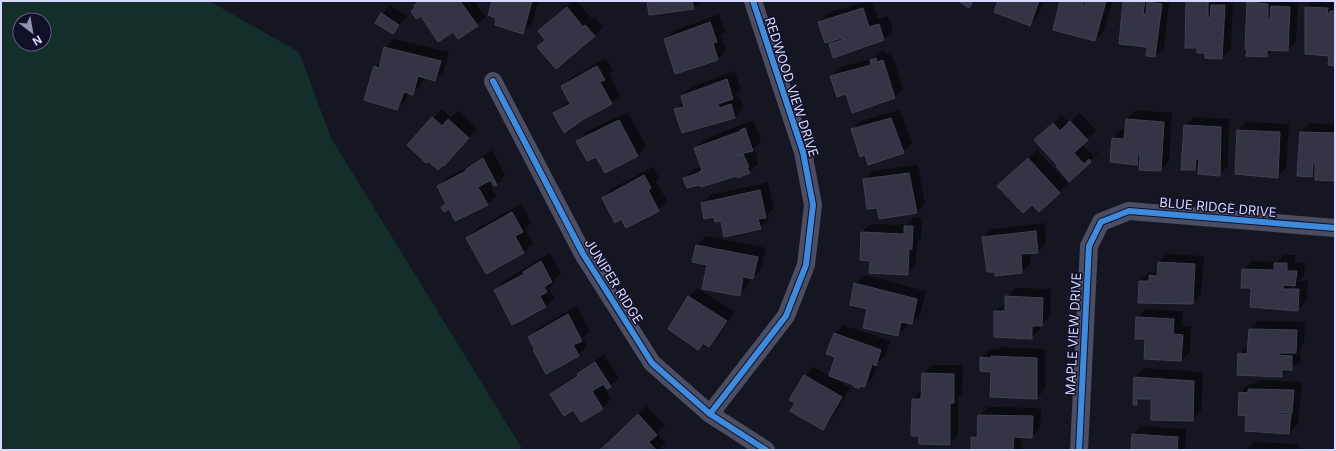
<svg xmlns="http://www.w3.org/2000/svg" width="1336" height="451" font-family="Inter,sans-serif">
  <rect width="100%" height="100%" fill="#161622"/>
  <path fill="#132e2b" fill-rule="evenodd" d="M1 1H209L299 52 331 138 523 450H1ZM20 20H44V44H20Z"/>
  <path fill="#0007" d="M419 1H474L486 17 477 25 454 30 416 7 415 5Z
    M493 1H538L532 24 523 32 498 17Z
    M573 1H577L592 19 594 17 603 27 594 36 538 47 546 39 539 31Z
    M648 1H700L693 8Z
    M868 1H872L878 19 888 16 893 30 884 39 834 57 830 45 837 38 819 22 828 13Z
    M999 1H1044L1038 16 1029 25Z
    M1061 1H1112L1104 31 1095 40Z
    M1124 1H1169L1164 48 1155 56Z
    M1187 1H1233L1231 49 1222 58 1198 48Z
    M1250 1H1298L1296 42 1288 50H1273L1266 56 1248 3Z
    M1312 1H1335V65L1306 7Z
    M390 5 407 16 392 33 382 14Z
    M719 14 725 32 721 35 726 51 718 59 665 39 674 31Z
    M394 39 449 52 444 71 435 80 424 77 421 85 412 94 408 93 406 100 397 108 375 67 382 60 385 47Z
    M884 50 886 54 891 52 903 89 894 98 847 93 831 76 840 67 872 59 880 51Z
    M606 58 613 70 609 74 620 95 611 103 582 119 554 113 569 101 562 87 571 78Z
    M735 71 741 90 733 98 739 96 743 108 735 117 683 132 675 110 684 102 682 96 691 87Z
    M442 109 451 118 458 111 477 129 452 156 433 118Z
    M900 110 912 143 903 152 852 129 861 121Z
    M1136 110 1172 113 1169 162 1160 170 1141 159 1136 164 1113 138 1121 129 1126 130 1127 119Z
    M628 112 646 146 638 155 605 172 596 155 578 141 586 132Z
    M1080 113 1096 131 1082 144 1093 156 1098 151 1099 152 1069 181 1058 165 1044 132 1062 115 1069 123Z
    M1194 117 1229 119 1228 166 1220 174 1199 164 1195 169 1185 125Z
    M753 120 761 141 753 149 758 157 756 159 758 164 749 173 684 178 693 169 702 167 695 149 703 140Z
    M1246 122 1289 124 1286 168 1278 177 1238 130Z
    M1310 123 1335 125V180L1316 172 1312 176 1298 175 1301 132Z
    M492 150 505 175 497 184 491 179 488 180 496 196 487 204 443 207 447 203 438 186 447 178 472 164Z
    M1037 150 1068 183 1039 211 1008 177Z
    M918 165 925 204 917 213 878 207 864 180 873 171Z
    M653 167 659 178 656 181 667 201 658 210 622 218 603 198 611 189Z
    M768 182 774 208 768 214 769 219 760 228 721 220 702 204 710 195Z
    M521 204 531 222 525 229 533 243 524 252 486 272 467 238 476 229Z
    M914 217 922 218 921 239 917 243 916 265 907 274 871 260 862 232 871 224 906 225Z
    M1045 223 1046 243 1038 252 1030 253 1031 263 1022 272 983 237 992 229Z
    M706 236 766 248 761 269 753 278H750L748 286 739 295 708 264 697 245Z
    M550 253 561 273 554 280 555 282 549 288 554 298 546 306 513 324 495 290 504 281Z
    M1167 254 1204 256 1201 294 1192 303 1140 281 1149 272 1153 273 1158 268 1159 262Z
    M1284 255H1295V262L1305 263 1304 276 1299 281H1308L1306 301 1298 310 1252 288 1243 270 1251 261 1277 262Z
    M864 275 926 291 920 315 911 323H908L907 326 898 335 868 308 855 284Z
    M697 288 735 312 718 337 709 346 704 342 698 349 689 297Z
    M1015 288 1051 289 1050 317 1040 325V329L1031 338 995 311 1006 303V297Z
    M577 306 590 331 583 338 587 346 578 355 536 349 530 337 538 328Z
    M1146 309 1183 311 1182 326H1191L1190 352 1181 360 1146 338 1137 318Z
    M1258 321 1305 322 1304 344 1300 348 1301 361 1281 376 1239 354 1249 345V330Z
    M843 325 890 341 885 356 878 362 873 377 865 386 831 376 850 388 831 420 822 429 796 403 805 376 813 367 830 376 836 357 834 334Z
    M1000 347 1045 349V389L1037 398 981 358 990 349H998Z
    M604 354 619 378 610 386 604 382 602 384 611 399 603 408 599 411 574 408 552 394 560 386 580 373Z
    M932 365H963L962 393 958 397V435L949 444 913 399 922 390 923 373Z
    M1144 368 1203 372 1201 411 1192 420 1152 398H1143L1136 404 1135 377Z
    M1258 380 1302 382 1298 424 1289 433 1247 415 1240 392 1249 384H1255Z
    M647 406 665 426 657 433 666 443 658 450H601L609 440Z
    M988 407 1041 408 1040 428 1032 437H1022L1021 447 1018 450H972V438L978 431 979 416Z
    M1141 426 1186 429 1185 450H1132L1133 434Z
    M1254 442 1299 444V450H1246Z"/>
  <path fill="#343444" stroke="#414156" d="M420 1H460L478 26 458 39 453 32 438 42 421 16 416 19 411 11 415 8 414 5Z
    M492 1H532L523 34 495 25 496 18 488 15Z
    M647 1H692L694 9 649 15Z
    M958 1H973L969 8Z
    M998 1H1039L1030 26 994 12Z
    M1060 1H1083L1082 6H1084L1085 1H1106L1095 41 1053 30Z
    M1123 1H1145L1143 14H1146L1147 2 1162 4 1155 57 1146 56 1147 47 1119 44Z
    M1186 1H1208V18H1210L1211 5H1225L1222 59 1205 58V53H1197V48H1185Z
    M1247 2 1268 4V19H1270L1271 6 1290 7 1288 51 1267 50V57L1246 56 1247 49H1245Z
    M567 7 583 27 585 25 595 36 556 69 537 47 545 40 538 31Z
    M1305 7 1328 8 1327 14H1329L1330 11H1335V66L1328 65 1329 56 1305 54Z
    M863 8 869 27 879 24 884 40 833 58 829 44 842 40V38L825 43 818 22Z
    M381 13 399 25 393 34 375 23Z
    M710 22 717 42 713 43 718 60 675 74 664 39Z
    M384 47 441 61 435 81 418 76 413 95 404 92 397 110 364 100 374 66 379 68Z
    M876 58 877 62 883 60 895 98 852 113 846 94 837 97 830 76 871 65 870 60Z
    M597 66 605 80 600 82 612 104 582 120 564 133 553 113 570 104 561 86Z
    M727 79 733 99 718 104 720 108 731 104 735 118 682 133 674 109 684 107 681 96Z
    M432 117 442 126 448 119 469 138 444 166 443 165 438 170 428 161 426 163 407 145Z
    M891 118 904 153 868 165 865 155 860 157 851 129Z
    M1126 119 1164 122 1161 171 1139 170 1140 153H1138L1137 165 1110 162 1112 138 1124 139Z
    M619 120 638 156 605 173 596 157 587 161 576 141Z
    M1070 121 1088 140 1074 153 1084 164 1089 159 1091 162 1069 182 1056 166 1057 165 1034 140 1053 123 1060 131Z
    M1184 125 1221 127 1220 176 1198 174 1199 159H1196L1195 170H1181Z
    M745 128 753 151 736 155 737 156 743 154 749 167H747L750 173 737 178 736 176 701 187 700 185 687 188 683 178 696 174 702 170 694 148 741 131 740 130Z
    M1237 130 1280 132 1278 178 1235 174Z
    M1300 132 1335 133V181L1315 180V164L1313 163 1312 177 1297 176Z
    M483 158 497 185 494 186 491 180 478 187 488 205 455 221 449 209 444 212 441 207 446 204 437 186 466 171V169Z
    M1028 158 1060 193 1039 212 1032 205 1023 213 997 186Z
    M909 173 917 213 879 219 877 208 867 209 863 179Z
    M644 175 651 188 648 190 659 211 626 228 621 219 615 223 602 198Z
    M760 190 766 218 758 219 761 229 724 237 721 221 715 222 714 217 704 219 701 203Z
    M512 212 523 232 515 236 524 253 486 274 466 238Z
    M904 226H913L912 249H909L908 275 869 273 870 261 860 260 861 232 904 234Z
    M1036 231 1038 253 1021 254 1022 273 995 276V272H987L982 237Z
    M696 245 758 257 753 279 743 277 740 296 702 289 707 265 692 262Z
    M541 261 552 282 544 287 547 292 540 296 546 307 512 325 494 290 524 274 523 272Z
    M1158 262 1195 264 1193 304 1138 303 1139 281H1149V275L1157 276Z
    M1274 263H1287V271H1297L1295 286 1283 285V289H1299L1298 311 1250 307 1251 288H1241L1242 269 1274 270Z
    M854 283 917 299 912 324 901 322 898 336 863 328 867 309 850 305Z
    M688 296 727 321 709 347 703 343 698 350 668 329Z
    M1005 296 1043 298 1042 326H1032V339L994 337V311H1005Z
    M568 314 582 341 573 345 579 356 546 374 533 350H535L528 337Z
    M1136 317 1174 319 1173 334 1183 335 1181 361 1144 359 1145 339H1135Z
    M1249 329 1297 330 1296 353H1279V355L1292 356V370H1282V377L1237 375 1238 353 1247 354Z
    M834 333 881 350 876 366 872 364 865 387 860 386 859 388 854 387V385L829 376 835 357 826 354Z
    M991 356 1037 358V399L990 397 991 372 980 371V357L991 358Z
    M595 362 611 387 607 389 604 384 592 391 603 409 581 422 573 410 564 416 550 394 578 376 577 374Z
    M922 373 954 374V403H950V445L919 444V436H911L912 399H921Z
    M804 375 842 397 823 430 790 411 795 403 789 400Z
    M1134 377 1194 381 1193 421 1151 420V399H1137V405H1133Z
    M1248 389 1294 390 1292 413 1278 412V414H1291L1289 434 1245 431 1246 416 1238 415 1239 392 1248 393Z
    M638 414 657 435 649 442 656 450H600Z
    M978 415 1033 416 1032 438 1014 437 1013 450H971V437H977Z
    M1132 434 1178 437 1177 450H1131Z"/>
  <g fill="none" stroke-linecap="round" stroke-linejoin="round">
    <path stroke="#4b4d63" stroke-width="18" d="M493 81 583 254 652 363 710 414 766 450
      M710 414 786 316 806 265 813 205 803 152 753 1
      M1079 450 1089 246 1101 222 1129 211 1335 228"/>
    <g stroke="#101028" stroke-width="8">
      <path id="cycleway" d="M493 81 583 254 652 363 710 414 766 450
        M710 414 786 316 806 265 813 205 803 152 753 1
        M1079 450 1089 246 1101 222 1129 211 1335 228"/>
    </g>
    <use href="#cycleway" stroke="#408adc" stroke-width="6"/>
  </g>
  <g text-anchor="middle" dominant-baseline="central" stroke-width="3" stroke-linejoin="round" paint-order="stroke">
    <g font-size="13" fill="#d7d8ff" stroke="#101028">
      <text transform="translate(792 87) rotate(72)">REDWOOD VIEW DRIVE</text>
      <text transform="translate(1218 207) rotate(5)">BLUE RIDGE DRIVE</text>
      <text transform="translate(614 281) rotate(58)">JUNIPER RIDGE</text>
      <text transform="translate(1073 334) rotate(-87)">MAPLE VIEW DRIVE</text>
    </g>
  </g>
  <rect width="1336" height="451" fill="none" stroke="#d7d8ff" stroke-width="4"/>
  <g transform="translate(32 32) rotate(149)"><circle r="19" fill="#101028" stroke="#60607e"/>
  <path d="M0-3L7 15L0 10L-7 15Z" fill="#9394b2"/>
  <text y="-6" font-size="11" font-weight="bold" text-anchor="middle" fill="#d7d8ff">N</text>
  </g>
</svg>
